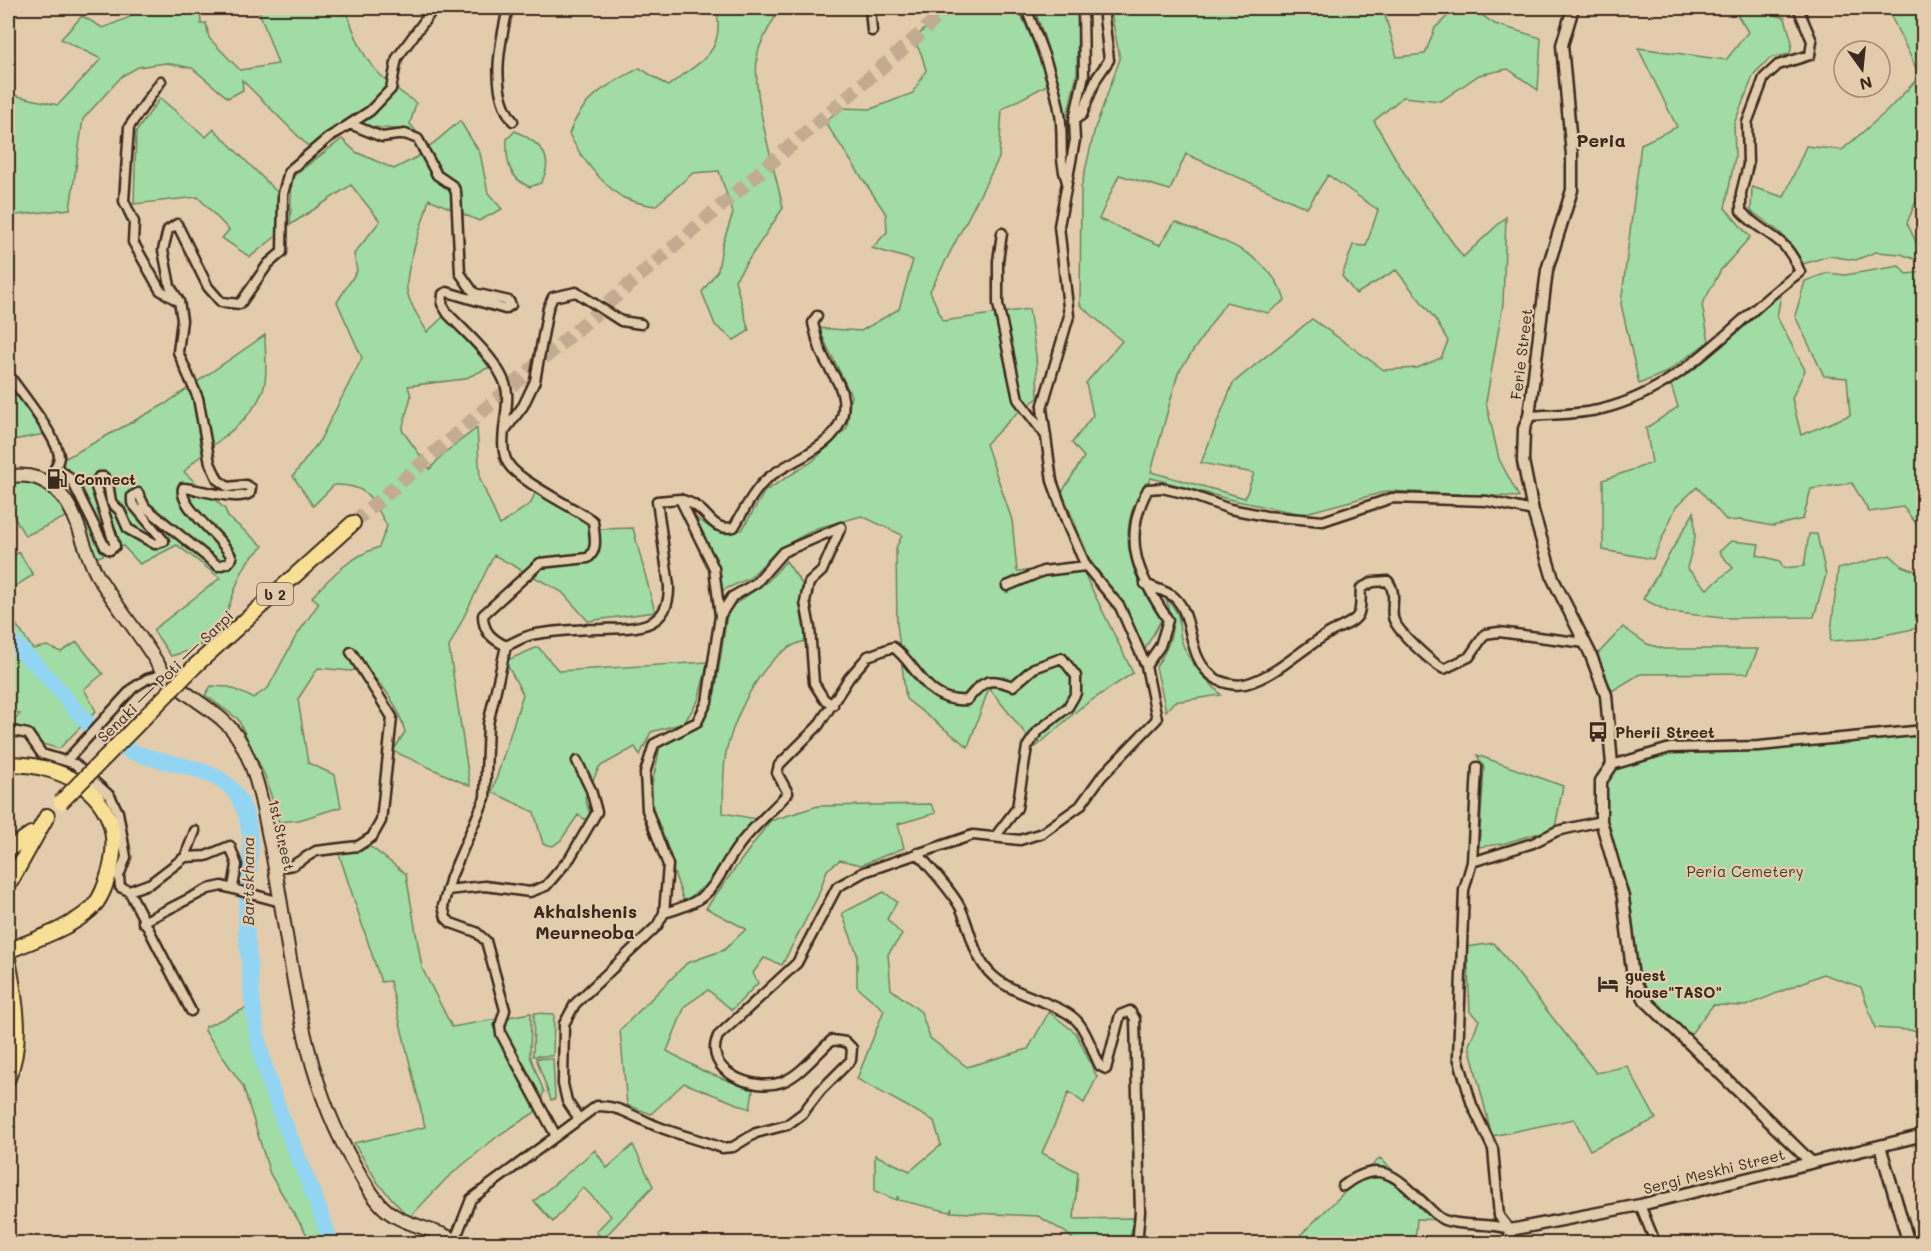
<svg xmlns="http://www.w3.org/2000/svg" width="1931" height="1251" font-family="Mali,'Noto Sans Georgian',sans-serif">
  <rect width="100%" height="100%" fill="#e3ccac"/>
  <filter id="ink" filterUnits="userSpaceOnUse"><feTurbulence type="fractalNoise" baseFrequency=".0167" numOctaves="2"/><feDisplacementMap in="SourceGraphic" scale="12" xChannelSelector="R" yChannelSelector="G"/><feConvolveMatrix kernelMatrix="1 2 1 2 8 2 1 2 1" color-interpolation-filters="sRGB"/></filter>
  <g filter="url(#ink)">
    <path fill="#a0dca3" stroke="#6e8360" stroke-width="1.5" fill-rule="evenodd" d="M137 8H200L201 24 206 23 209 38 240 70 278 64 258 8H323L348 15C364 64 374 73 416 103L410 124 416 131 372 127 351 118 309 147 242 80 243 90 228 98 192 68 166 63 138 67 122 76 83 119 70 209 8 216V94L58 105 101 59 61 39 82 16 103 28 130 17Z
      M717 8H780C773 21 764 35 759 49 748 85 775 169 783 208L735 280 749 331 734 340 715 325 702 292 718 270 722 246 733 213 719 171 693 173 655 206C644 204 631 202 622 197 600 182 581 158 569 134 582 97 607 85 640 68L668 86C702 59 724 56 717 8Z
      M947 8H1018L1041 59 1047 85 1002 109 999 158 930 291 943 321 1029 309 1036 355 1038 398 1016 414 986 444 1012 520 1017 571 1082 569 1133 673 1080 708 1036 747 989 688 968 747 906 699 897 624 896 548 902 535 862 516 817 528 778 549 750 578 719 592 716 558 689 513 715 531 742 530 765 491 813 461 847 428 851 395 818 328 861 331 899 309 913 260 872 248 887 232 886 214 825 122 841 108 871 109 913 93 926 70 921 53 913 40Z
      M1034 8H1078L1077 73 1068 113 1071 134 1067 160C1066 106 1052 57 1034 8Z
      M1107 8H1383L1397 57 1425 54 1435 28 1456 8H1471L1495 24 1541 38 1538 90 1508 69 1479 75 1441 101 1403 97 1374 121 1411 185 1463 257 1506 217 1503 304 1486 402 1499 459 1519 497 1388 491 1302 514 1232 500 1151 478C1145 489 1136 500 1132 511 1119 552 1140 586 1161 620L1144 651 1123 604 1090 560 1062 492 1084 457 1072 443 1093 415 1086 383 1122 341 1080 305 1081 188 1095 128 1120 59 1112 18ZM1186 154 1307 208 1328 175 1378 210 1366 246 1353 245 1342 276 1356 294 1396 270 1435 319 1448 341 1441 358 1417 368 1384 370 1312 319 1233 383 1201 463 1254 473 1245 498 1151 472 1178 373 1226 302 1268 313 1285 300C1269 251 1219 240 1175 222L1160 245 1099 219 1119 175 1170 190Z
      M1733 8H1755L1785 18 1792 42 1790 54 1770 58 1754 74 1734 124 1735 157 1725 208 1750 237 1721 270 1702 305 1709 341 1667 372 1639 384 1621 304 1641 144 1677 127 1638 48 1726 60 1748 32Z
      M1887 8H1923V184L1907 223 1919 248 1917 260 1901 254 1876 252 1856 260 1829 256 1803 264C1792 239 1773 226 1751 211L1752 187 1784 197 1806 146 1842 150 1887 111 1920 76Z
      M160 98 206 137 214 129 278 193 279 234 250 257 222 238 229 230 198 197 134 204 136 132Z
      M460 121 480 153 488 193 502 209 479 221 429 199C423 224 405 267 407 290 408 303 421 320 427 332L444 316 490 367 464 379 408 386 411 396 402 430 430 469 443 454 477 428 480 479 500 525 531 503 537 488 575 504 601 529 633 528 655 612 588 621 562 592 494 555 449 647 470 786 393 751 405 732C398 705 385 686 363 667L351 671 318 668 298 699 308 763 335 775 341 807 299 820 279 822 265 776 238 719 205 695 211 686 229 687 253 698 268 688 295 638 319 603 312 597C332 575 350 557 379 547L387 526C372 499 368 484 334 485L313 506 293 476 320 440 362 358 337 302 357 271 354 254 380 221 351 185 290 225 292 177 342 139 356 152 394 169 417 157Z
      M515 131C539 142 556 156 541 183L530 187C508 178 506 161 507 139Z
      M1899 266 1907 274 1923 272V532L1903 507 1869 512 1852 483 1811 489 1803 519 1773 526 1741 520 1727 521 1697 487 1676 507 1653 559 1603 550V480L1652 463 1646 428 1678 407 1671 385 1782 290 1777 317 1805 370 1792 398 1801 435 1850 415 1847 378 1824 376 1795 316 1805 281 1827 273 1845 275Z
      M265 335C265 351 268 372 264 387 252 426 208 443 184 472L225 509 228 517 263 546 248 561 240 576 219 633 194 649 171 656 153 630 220 578 177 545 140 564 123 546 94 559 59 488 64 466 61 450 66 458 165 404Z
      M8 381 45 434 8 441Z
      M8 478 47 482 72 514 25 536 8 506Z
      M1694 512 1695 538 1687 568 1707 589 1733 568 1719 552 1731 541 1759 544 1757 555 1780 561 1783 568 1804 566 1809 534H1817L1826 575 1814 617 1723 618 1669 612 1643 599Z
      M19 552 33 575 8 591V559Z
      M1890 555 1902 566 1923 574V627L1865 639 1830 641 1838 569Z
      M786 561 802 584 800 606 806 641C765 649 737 711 727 748 722 768 724 792 723 813L756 819 708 883 684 902 649 797 660 747 695 728 715 693 728 609 768 581Z
      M1165 597C1188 622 1174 621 1183 645 1190 664 1208 680 1221 695L1174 702 1166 711 1156 667C1173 641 1177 626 1165 597Z
      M8 613 33 649 47 646 61 652 77 642 103 674 84 689 96 711 59 749 36 742 8 727 20 714 8 709Z
      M1623 627 1647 644 1665 649H1758L1748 673 1640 674 1612 691 1596 656Z
      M538 647 559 671 708 662 698 701 684 723 651 732 640 755 635 747 599 767 585 798 593 824 578 815 561 840 553 846 543 844 534 812 492 792 523 694 505 661Z
      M1923 733V1031L1875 1028 1861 987 1823 974 1746 1006 1713 1005 1686 1040 1633 978 1623 897 1599 802 1612 765 1670 748Z
      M1477 755 1563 786 1555 828 1502 844 1479 847 1484 768Z
      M931 804 936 813 898 824 904 848 861 865 840 860 827 870 818 896 782 965 764 958 753 973 758 983 732 1010 708 990 685 1006 667 1051 703 1071 753 1090 750 1109 684 1083 651 1114 627 1105 620 1030 687 963 724 950 746 929 706 908 770 821 818 806Z
      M371 847 406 874 422 968 452 1027 531 1013 530 1056 544 1092 534 1113 499 1135 447 1178 409 1218 378 1183 354 1143 425 1127 390 981 381 982 339 854Z
      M884 892 897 902 887 919 902 935 888 954 891 989 921 1012 930 1038 967 1067 1028 1049 1049 1012 1076 1033 1097 1077 1084 1103 1069 1092 1042 1153 1078 1172 1074 1219 1134 1218 1129 1243H1077L1065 1232 1038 1216 951 1212 952 1208 950 1212 898 1200V1196L896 1200 875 1191V1155L910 1171 941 1145 934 1121 857 1079 884 1010 857 987V954L842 913Z
      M1494 943 1596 1073 1627 1066 1656 1119 1590 1150 1574 1119 1492 1136 1469 1045 1479 1020 1470 1012 1467 947Z
      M251 1006C256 1089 296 1167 327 1243H312L270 1174 243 1086 205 1031V1027Z
      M534 1013 554 1014 553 1056H533Z
      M536 1058 553 1059 555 1099 551 1100Z
      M633 1145 653 1186 603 1239 596 1232 611 1216 583 1187 553 1222 534 1201 595 1150 607 1168Z
      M1380 1158 1443 1220 1417 1219 1415 1243 1291 1244Z"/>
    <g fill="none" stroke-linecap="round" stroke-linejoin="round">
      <path stroke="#93d6f4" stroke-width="16" d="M8 636C18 649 31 659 42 671 74 705 86 732 132 752 160 763 213 766 233 790 266 831 241 891 247 940 251 972 251 1007 258 1039 272 1110 310 1174 331 1244"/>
      <path stroke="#c1ac90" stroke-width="14" stroke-dasharray="14 7" stroke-linecap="butt" d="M353 523 919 35 946 8"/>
      <g stroke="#3b2a1e" stroke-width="13">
        <path id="minor" d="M508 8C500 43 489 90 513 121
          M870 8 872 31
          M1026 8C1039 42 1054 77 1060 114 1064 140 1058 158 1067 182
          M161 81 129 127 124 201 134 222 133 242 160 290 178 301
          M1074 120 1082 115 1096 79 1109 60 1104 17 1106 8
          M350 124 382 137 405 134 418 139 437 175 453 186 456 192 460 273 474 293 509 301 511 305 505 309 447 292 443 294 442 304 448 314C466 333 505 366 507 393 509 414 496 447 509 465 521 482 573 507 593 521 594 534 599 549 588 558L540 563 483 615C483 632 492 639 506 646 515 642 526 635 536 634 556 631 582 629 602 629 635 628 670 630 669 586L657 501 680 499 714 568 720 616 707 702 697 722 654 744 645 773 647 810 668 865 664 913 657 926 575 1004 564 1024 563 1084 567 1101 579 1119
          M1002 233 998 261V304L1018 399 1046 436
          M8 374C19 390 59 439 59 457 58 466 51 475 47 482
          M1529 416C1552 414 1579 415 1602 409 1685 389 1735 319 1800 272 1785 234 1765 237 1741 211V193L1748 165 1747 123 1764 78 1778 65 1810 55 1812 41 1798 8
          M505 430 523 406 535 381 548 308 553 297 576 292 621 321 641 324
          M55 468 68 476 73 483 105 547 110 550 115 546 95 484 99 477H104L108 482 111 502 120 511 128 529 155 544 164 541 132 503V496L138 493 145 507 218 566 228 563 232 558C223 537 178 507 183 488 200 489 239 502 250 493L251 488 246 485 228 487 218 480 210 463 198 398 178 352 182 320 179 301 170 286 163 250 168 230 177 224 208 287 221 302 240 304 268 264 282 252 283 194 289 171 328 138 370 111 391 89 397 58 434 8
          M680 499C685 501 690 502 694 505 710 514 713 532 734 527 744 511 753 491 768 478 795 456 849 445 843 399 841 382 831 373 824 358 818 347 816 335 813 323L817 316
          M1145 584C1154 588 1167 591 1174 597 1197 618 1184 661 1218 680 1227 684 1235 686 1245 684 1277 676 1303 647 1331 632 1339 627 1353 624 1358 615 1362 608 1360 596 1361 588L1373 582 1388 581C1397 594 1391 602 1393 617 1395 630 1432 663 1444 669L1469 657 1485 634 1499 632 1585 643
          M1007 586 1043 571 1086 566
          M720 616 732 597 756 583 783 552 841 527
          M506 646 488 724 485 798 451 877 443 906 446 918 451 923 476 932 486 941 505 1010 500 1026 501 1034 556 1136
          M1146 666 1160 646 1168 620C1139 575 1120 541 1148 489L1162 488 1188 494 1230 509 1266 516 1323 521 1392 498 1487 501 1533 511
          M833 705 824 699 814 683 810 628 805 602 809 583 822 571 841 527
          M8 730 28 734 42 754 75 764 110 796 118 812 126 857 119 876 120 887 129 891 191 1011
          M66 761 133 688 147 679 164 674
          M1612 765 1670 748 1759 746 1924 730
          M1477 767 1472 862 1464 890 1458 1057 1472 1105 1493 1149 1499 1216 1510 1230
          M918 853C931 870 950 888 960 907 972 931 972 957 993 976 1014 996 1061 1003 1077 1021 1087 1031 1093 1053 1100 1066L1106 1069 1120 1015 1130 1011 1135 1019 1140 1212 1137 1244
          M185 857 206 856 230 846 237 865 233 887
          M1472 862 1533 843 1557 831 1601 821
          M275 868 293 865 316 851 358 846 372 837 381 821 392 717 351 652
          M447 890 485 886 530 892 546 886 570 858 597 812 591 790 577 761
          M129 891 151 883 185 857 195 831
          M664 913C719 898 710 884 740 844 754 826 773 810 788 793L777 773 779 765 818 726 849 678 868 656 893 647C918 665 926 704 967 700 984 680 988 677 1013 686L1034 668 1062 658 1076 676V693L1068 707 1038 731 1027 747 1017 808 995 837
          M143 922 208 889 222 886 281 902
          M1343 1186C1383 1155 1400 1181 1429 1208 1433 1212 1439 1218 1444 1220 1463 1227 1488 1222 1509 1229
          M1640 1205 1656 1244
          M455 1240 471 1199 597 1106C620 1105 637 1119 659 1127 679 1135 701 1140 722 1148L733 1147 756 1133 787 1125 803 1113 820 1091 851 1060 852 1048 846 1042 832 1040C816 1054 802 1074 782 1082 753 1092 702 1071 718 1036L797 963 837 887 864 872 973 835 1020 840 1042 833 1080 806 1101 777 1157 719 1146 666 1120 607 1086 566 1068 526 1052 481 1042 408 1069 316 1059 226 1075 140 1074 120 1084 75 1083 8"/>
      </g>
      <g stroke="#3b2a1e" stroke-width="15">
        <path id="tertiary" d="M1573 8 1562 45 1572 155V190L1547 270 1529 416 1524 429 1523 461 1533 511 1553 579 1590 653 1606 695 1612 765 1601 781V821L1623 897 1633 978 1645 1000 1811 1162
          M1880 1146 1909 1244
          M1510 1244V1230L1640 1205 1924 1135"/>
      </g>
      <g stroke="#3b2a1e" stroke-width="16">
        <path id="secondary" d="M8 477C28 472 47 479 61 495 80 517 83 550 97 575 118 609 144 639 164 674 187 699 225 712 241 743 258 773 264 814 271 847 292 954 298 1071 355 1166 363 1180 371 1195 383 1207 404 1228 440 1228 460 1244"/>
      </g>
      <g stroke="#3b2a1e" stroke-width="18">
        <path id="trunk" d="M196 665 353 523
          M8 764C70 764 128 800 110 870 106 884 101 900 90 910 67 930 35 939 8 951
          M8 850 31 834
          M8 886 47 816
          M8 959C15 999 24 1040 8 1078"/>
      </g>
      <use href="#minor" stroke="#e3ccac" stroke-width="8"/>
      <use href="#tertiary" stroke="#e3ccac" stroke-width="10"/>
      <use href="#secondary" stroke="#e3ccac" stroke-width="12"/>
      <use href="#trunk" stroke="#f9df96" stroke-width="14"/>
      <g stroke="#3b2a1e" stroke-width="18" stroke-linecap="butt">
        <path id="trunk-bridge" d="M61 802 196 665"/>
      </g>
      <use href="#trunk-bridge" stroke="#f9df96" stroke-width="14"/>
    </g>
  </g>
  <defs>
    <g id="fuel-bare" transform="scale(1.62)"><path d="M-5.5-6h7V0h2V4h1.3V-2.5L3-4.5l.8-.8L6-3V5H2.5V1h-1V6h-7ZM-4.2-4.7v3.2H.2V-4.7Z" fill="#3b2a1e" stroke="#e3ccac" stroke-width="2.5" paint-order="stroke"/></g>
    <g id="bus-bare" transform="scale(1.62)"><path d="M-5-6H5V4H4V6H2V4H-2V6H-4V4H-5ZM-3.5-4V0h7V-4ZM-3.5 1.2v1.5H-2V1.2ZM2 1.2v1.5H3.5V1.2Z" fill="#3b2a1e" stroke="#e3ccac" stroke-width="2.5" paint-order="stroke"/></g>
    <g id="hotel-bare" transform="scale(1.62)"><path d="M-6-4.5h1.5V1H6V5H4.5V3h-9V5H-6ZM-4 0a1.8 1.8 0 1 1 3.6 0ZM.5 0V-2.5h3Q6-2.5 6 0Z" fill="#3b2a1e" stroke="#e3ccac" stroke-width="2.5" paint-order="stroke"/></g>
  </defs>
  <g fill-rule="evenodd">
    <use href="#fuel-bare" x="57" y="479"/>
    <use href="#bus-bare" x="1598" y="732"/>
    <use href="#hotel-bare" x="1608" y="984"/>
  </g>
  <g text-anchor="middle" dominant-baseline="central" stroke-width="4.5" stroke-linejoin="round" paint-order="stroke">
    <rect fill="#e3ccac" stroke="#6d5b49" stroke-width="1.5" x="257" y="583" width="36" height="22" rx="4.5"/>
    <g font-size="14" font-weight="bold" fill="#3b2a1e">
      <text x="275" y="594">ს 2</text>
    </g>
    <g font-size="15" fill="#3b2a1e" stroke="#e3ccac">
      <text transform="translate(1521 354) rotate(-83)">Ferie Street</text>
      <text transform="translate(165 676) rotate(-44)">Senaki — Poti — Sarpi</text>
      <text transform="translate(282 835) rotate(77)">1st Street</text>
      <text transform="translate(1714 1171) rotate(-14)">Sergi Meskhi Street</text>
    </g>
    <g font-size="15" font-weight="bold" fill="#3b2a1e" stroke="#e3ccac" text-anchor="start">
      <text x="74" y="479">Connect</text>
      <text x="1615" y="732">Pherii Street</text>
      <text x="1625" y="975">guest<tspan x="1625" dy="17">house"TASO"</tspan></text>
    </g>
    <g font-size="15" fill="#453c2b" stroke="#e3ccac">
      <text x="1745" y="871">Peria Cemetery</text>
    </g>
    <g font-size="16" font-style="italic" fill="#443b33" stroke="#e3ccac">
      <text transform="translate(247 881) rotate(-90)">Bartskhana</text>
    </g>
    <g font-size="18" font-weight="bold" fill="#3b2a1e" stroke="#e3ccac">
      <text x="1601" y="140">Peria</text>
      <text x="585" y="911">Akhalshenis<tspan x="585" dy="21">Meurneoba</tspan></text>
    </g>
  </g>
  <rect width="1931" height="1251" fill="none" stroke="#e3ccac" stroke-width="30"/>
  <rect x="15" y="15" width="1901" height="1221" fill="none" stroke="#3b2a1e" stroke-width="2" filter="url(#ink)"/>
  <g transform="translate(1862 69) rotate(165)"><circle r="28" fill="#e3ccac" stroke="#a08b73" stroke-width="1.5"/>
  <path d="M0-4.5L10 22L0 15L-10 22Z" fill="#3b2a1e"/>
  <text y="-9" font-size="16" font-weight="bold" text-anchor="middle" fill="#3b2a1e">N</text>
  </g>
</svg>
